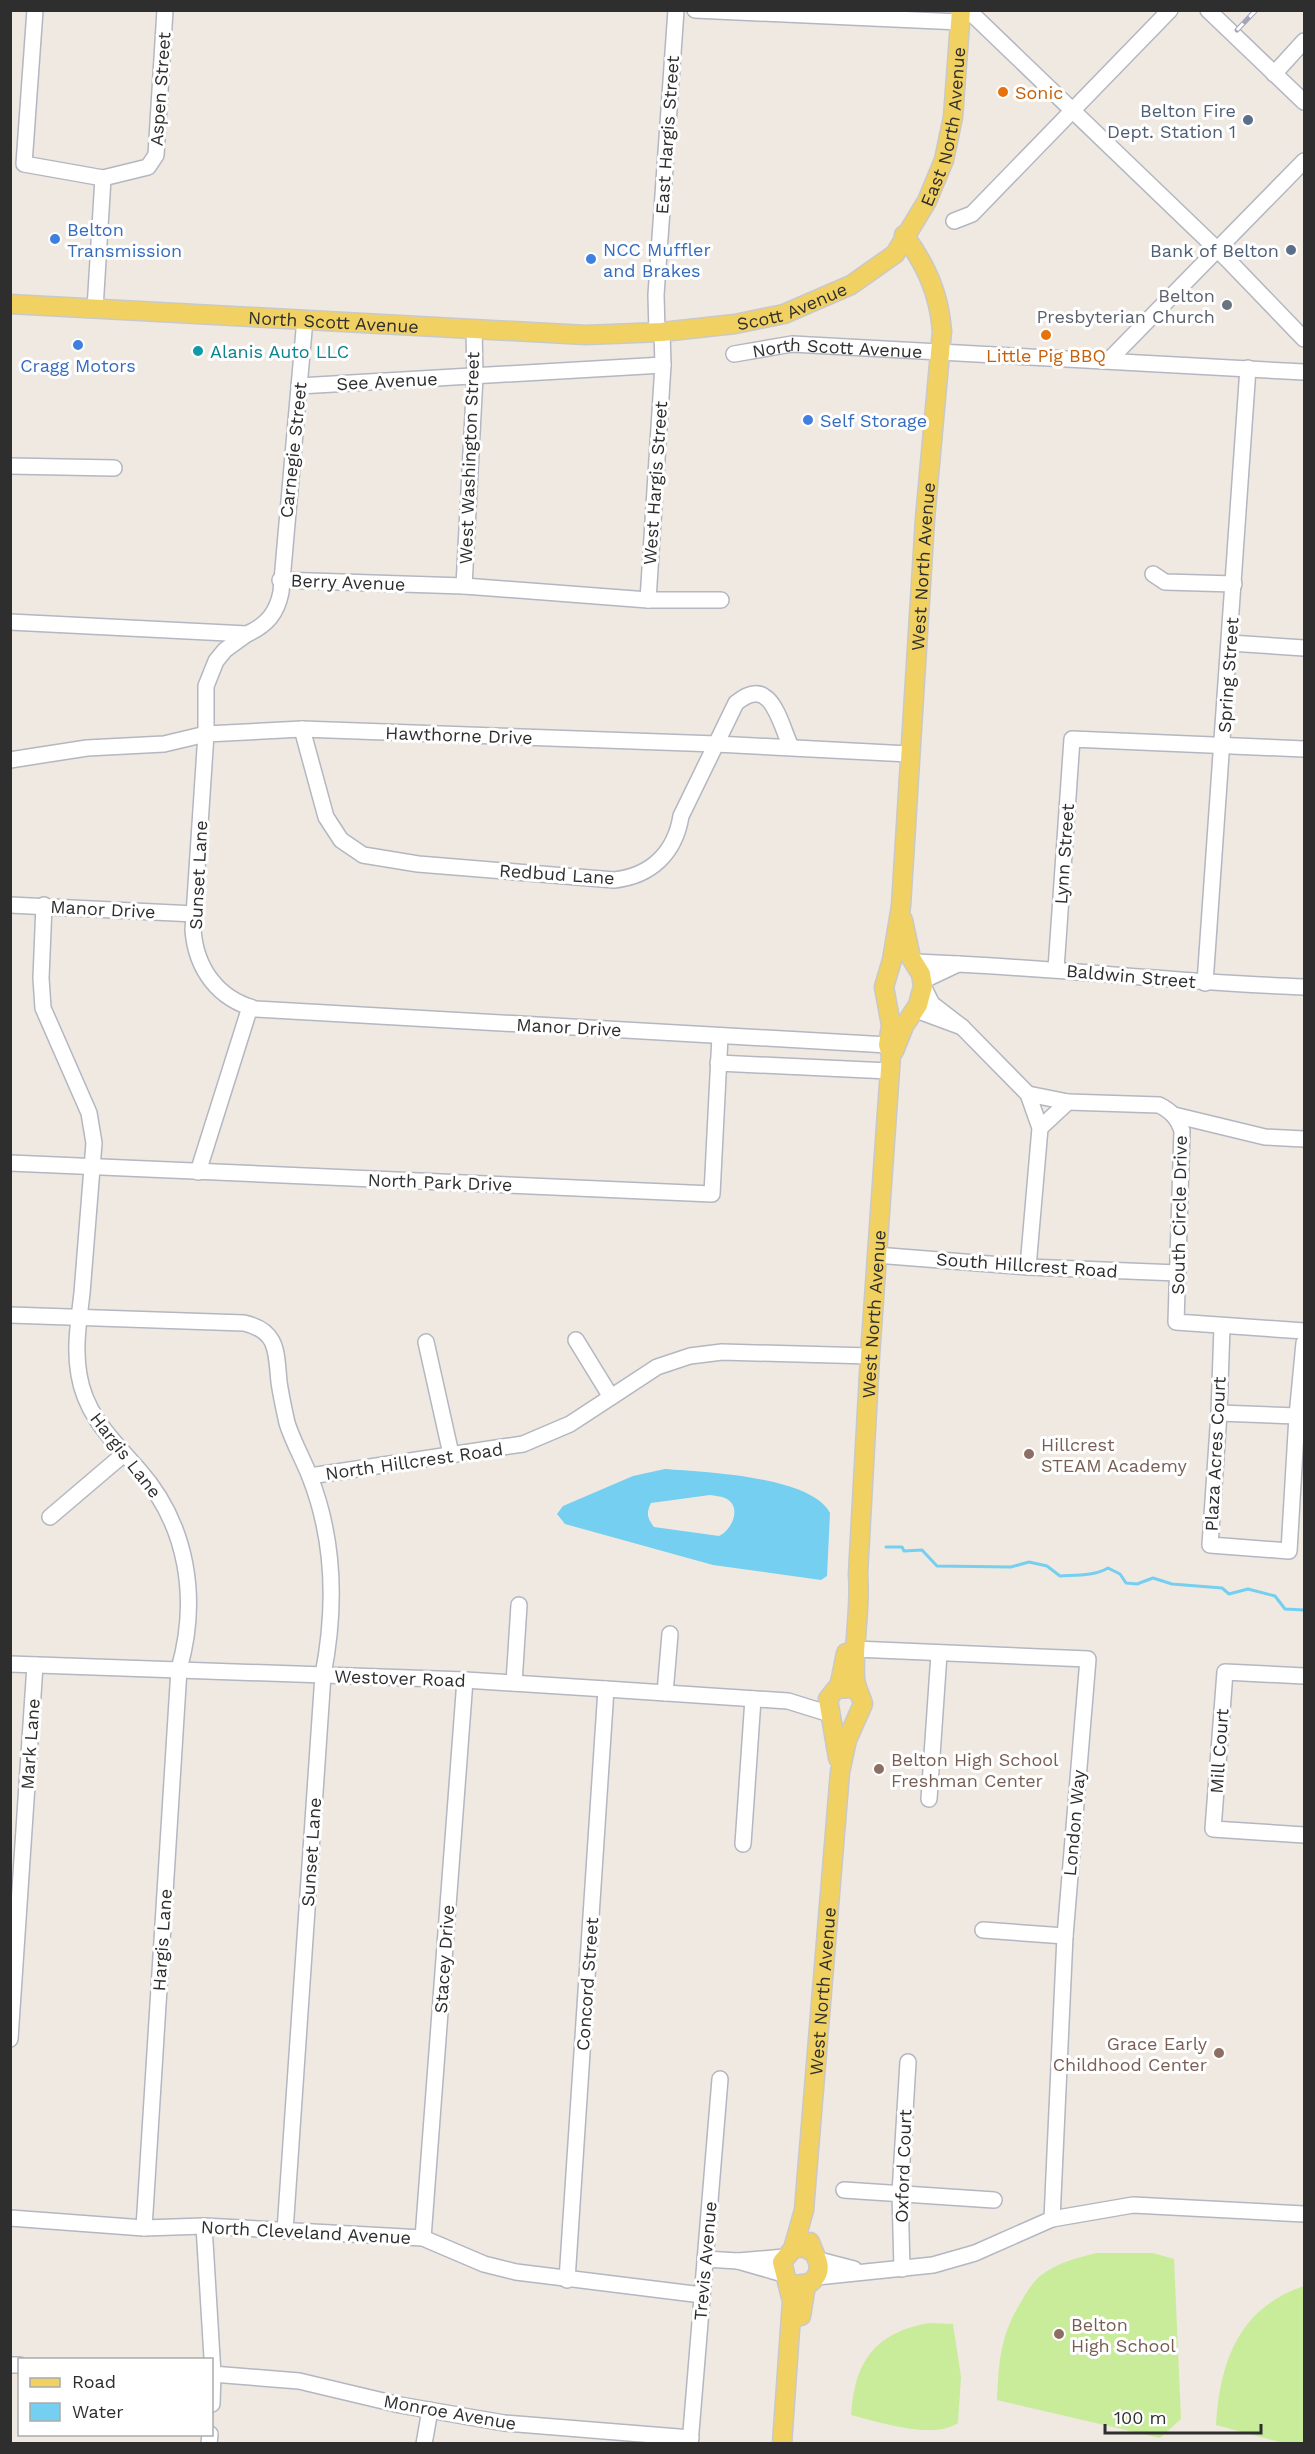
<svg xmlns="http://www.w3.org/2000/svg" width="1315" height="2454" font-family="'Work Sans',sans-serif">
  <rect width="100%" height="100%" fill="#efe9e1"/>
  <path fill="#c9ec9a" d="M1096 2253H1153L1174 2259 1181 2419 1160 2438 997 2400C999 2361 1000 2336 1021 2302 1026 2293 1033 2282 1040 2276 1056 2263 1077 2258 1096 2253Z
    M1304 2286V2443H1283L1216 2425C1220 2361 1239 2308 1304 2286Z
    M929 2323 953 2324 961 2377 958 2423C933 2440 879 2422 851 2415 855 2361 874 2333 929 2323Z"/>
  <path fill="#75cff0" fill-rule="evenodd" d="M665 1469C704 1472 811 1476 830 1513L827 1576 821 1580 713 1565 565 1524 557 1514 563 1506 633 1476ZM710 1495C715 1496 720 1496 725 1498 743 1506 732 1530 719 1536L654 1527C647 1518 646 1513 651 1503Z"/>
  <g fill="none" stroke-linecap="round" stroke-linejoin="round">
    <path stroke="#75cff0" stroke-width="3" d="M886 1547H902L904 1551 922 1550 937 1566 1011 1567 1029 1562 1047 1566 1060 1576C1076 1575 1095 1576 1108 1568L1120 1574 1126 1583 1137 1584 1153 1578 1172 1584 1222 1588 1229 1594 1248 1589 1275 1596 1285 1609 1304 1610"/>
    <g stroke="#b4b7c1" stroke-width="18">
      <g id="minor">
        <path d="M35 10 24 164 103 178"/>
        <path d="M695 10 960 22"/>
        <path d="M968 10 1227 259 1304 339"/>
        <path d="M1208 10 1304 102"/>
        <path d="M1274 74 1304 41"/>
        <path d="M954 221 972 214 1170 10"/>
        <path d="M95 309 103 178 148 167 156 155 165 10"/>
        <path d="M657 332 656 295 676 10"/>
        <path id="s1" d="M734 354 792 344 1304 372"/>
        <path d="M1109 360 1304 161"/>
        <path d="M299 386 663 365"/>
        <path d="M10 466 114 468"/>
        <path d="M1153 574 1165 582 1234 584"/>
        <path d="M280 580 464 586 648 600H721"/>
        <path d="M464 586 475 376 474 330"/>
        <path d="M648 600 663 365 662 332"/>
        <path d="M10 622 247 634C267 625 277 613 281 592L305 319"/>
        <path d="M247 634 225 650 216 661 206 686V734L193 930C196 969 218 999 256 1009L888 1045"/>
        <path d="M1230 643 1304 648"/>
        <path d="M302 729 326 817 341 840 363 855 418 864 614 880C651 876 675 853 681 816L736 703C771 674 779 721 791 747"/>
        <path d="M10 760 87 748 164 744 206 734 302 729 716 744 909 754"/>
        <path d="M10 905 195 914"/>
        <path d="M44 905 41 978 43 1008 89 1113 94 1143C90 1193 86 1243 82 1293 79 1320 74 1347 79 1375 86 1416 112 1439 138 1469 188 1525 199 1599 179 1669L144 2228"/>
        <path d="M916 962 958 964 922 981"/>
        <path d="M958 964C1074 970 1189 983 1304 987"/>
        <path d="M1056 969 1072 739 1304 749"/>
        <path d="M1205 983 1248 368"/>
        <path d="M916 1010 962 1027 932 1004 923 986"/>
        <path d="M962 1027 1028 1094 1040 1128 1028 1267"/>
        <path d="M718 1063 889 1071"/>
        <path d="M1028 1094 1068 1102 1159 1105C1171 1111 1178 1118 1182 1131L1176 1322 1304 1331"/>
        <path d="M1174 1115 1265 1137 1304 1139"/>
        <path d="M1040 1128 1068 1102"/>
        <path d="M10 1163 712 1194 720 1036"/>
        <path d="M198 1172 250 1007"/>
        <path d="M876 1255 1028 1267 1178 1273"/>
        <path d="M10 1315 244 1323C279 1331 276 1353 279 1382 281 1396 284 1409 287 1423 293 1442 303 1459 310 1477 335 1541 336 1608 323 1675L285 2231"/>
        <path d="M1222 1327 1219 1413 1210 1545 1289 1551 1297 1416 1304 1343"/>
        <path d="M576 1340 611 1397"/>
        <path d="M426 1342 451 1454"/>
        <path d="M1219 1413 1297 1416"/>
        <path d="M310 1476 523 1444 570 1424 657 1367 690 1356 722 1352 870 1356"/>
        <path d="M50 1517 124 1454"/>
        <path d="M855 1649 1088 1659 1065 1936 1052 2219"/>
        <path d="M10 1664 465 1680 606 1689 788 1701 830 1714"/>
        <path d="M1304 1676 1225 1672 1213 1829 1304 1835"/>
        <path d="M514 1683 519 1605"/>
        <path d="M665 1693 670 1634"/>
        <path d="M929 1799 939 1654"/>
        <path d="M743 1844 753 1699"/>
        <path d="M983 1930 1065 1936"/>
        <path d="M10 2039 35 1665"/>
        <path d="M844 2190 994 2200"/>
        <path d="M10 2218 144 2228 204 2226 423 2238 484 2264 516 2272 702 2295"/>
        <path d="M204 2226 213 2374 212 2404"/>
        <path d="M423 2238 465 1680"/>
        <path d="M705 2259 738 2261"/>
        <path d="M819 2260 854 2269"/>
        <path d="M902 2269 900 2193 908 2062"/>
        <path d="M783 2274 738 2261 784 2257"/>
        <path d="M817 2277 933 2265 975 2253 1052 2219 1133 2205 1304 2214"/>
        <path d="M567 2280 606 1689"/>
        <path d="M10 2365H20"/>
        <path d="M212 2374 299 2381 400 2405 504 2423 691 2438"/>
        <path d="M209 2444 210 2434"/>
        <path d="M424 2444 430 2410"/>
        <path d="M690 2444 720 2079"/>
      </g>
    </g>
    <g stroke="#c9c9c9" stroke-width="21">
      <g id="major">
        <path id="s2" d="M10 304 586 335 662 332 735 324 784 314 851 285 895 254 927 201 944 160 953 117 961 10"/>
        <path d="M894 1051 904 1026 918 1005 923 986 921 974 911 958 903 920"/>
        <path d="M839 1688 846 1653"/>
        <path d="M838 1758 828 1699 836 1689 851 1688"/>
        <path id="s3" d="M793 2249 804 2210 840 1772 847 1740 863 1704C861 1695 855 1687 855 1677 853 1642 861 1609 858 1574L870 1356 891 1055 888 1045 891 1025 884 987 892 960 901 906 925 519 942 331C939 293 926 265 904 235"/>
        <path d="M795 2285 810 2283C827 2269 815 2258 810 2242"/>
        <path d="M801 2316 806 2285"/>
        <path d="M782 2444 792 2301 782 2262 793 2249 803 2247 813 2252"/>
      </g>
    </g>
    <use href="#minor" stroke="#fff" stroke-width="15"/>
    <use href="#major" stroke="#f2d163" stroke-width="18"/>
    <g stroke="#a3a6b8" stroke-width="5">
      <path id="rail" d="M1237 30 1256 10"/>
    </g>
    <use href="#rail" stroke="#fff" stroke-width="3" stroke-dasharray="9" stroke-linecap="butt"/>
  </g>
  <g fill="#e8710a" stroke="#fff" stroke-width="2">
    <circle cx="1003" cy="92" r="6"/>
    <circle cx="1046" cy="335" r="6"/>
  </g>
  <g fill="#5c6f8a" stroke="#fff" stroke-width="2">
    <circle cx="1248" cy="120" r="6"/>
    <circle cx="1291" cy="250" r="6"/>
  </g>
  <g fill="#3f7fe0" stroke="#fff" stroke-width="2">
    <circle cx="55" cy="239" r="6"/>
    <circle cx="591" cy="259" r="6"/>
    <circle cx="78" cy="345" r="6"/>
    <circle cx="808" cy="420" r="6"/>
  </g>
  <circle fill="#6b7280" stroke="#fff" stroke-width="2" cx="1227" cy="305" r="6"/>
  <circle fill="#0f9aa8" stroke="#fff" stroke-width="2" cx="198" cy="351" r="6"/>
  <g fill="#8d6e63" stroke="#fff" stroke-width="2">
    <circle cx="1029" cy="1454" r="6"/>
    <circle cx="879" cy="1769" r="6"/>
    <circle cx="1219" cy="2053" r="6"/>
    <circle cx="1059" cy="2334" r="6"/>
  </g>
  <g text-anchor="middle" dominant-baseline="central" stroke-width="6" stroke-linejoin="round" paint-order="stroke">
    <g font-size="18" fill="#2e2e2e" stroke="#fff">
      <text transform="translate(160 89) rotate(-86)">Aspen Street</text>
      <text stroke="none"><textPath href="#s2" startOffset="1042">East North Avenue</textPath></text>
      <text transform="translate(667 135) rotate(-86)">East Hargis Street</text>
      <text stroke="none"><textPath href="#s2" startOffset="786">Scott Avenue</textPath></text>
      <text stroke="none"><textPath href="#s2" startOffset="324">North Scott Avenue</textPath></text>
      <text stroke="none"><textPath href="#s1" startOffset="104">North Scott Avenue</textPath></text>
      <text transform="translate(387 381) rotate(-3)">See Avenue</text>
      <text transform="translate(293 450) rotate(-84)">Carnegie Street</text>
      <text transform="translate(469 458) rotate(-88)">West Washington Street</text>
      <text transform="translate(655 483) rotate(-86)">West Hargis Street</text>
      <text stroke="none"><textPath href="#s3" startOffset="1696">West North Avenue</textPath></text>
      <text transform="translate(348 582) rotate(2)">Berry Avenue</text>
      <text transform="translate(1228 675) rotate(-86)">Spring Street</text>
      <text transform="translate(459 735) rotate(2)">Hawthorne Drive</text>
      <text transform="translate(1064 854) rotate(-86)">Lynn Street</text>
      <text transform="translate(557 874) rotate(4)">Redbud Lane</text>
      <text transform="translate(198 875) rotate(-87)">Sunset Lane</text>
      <text transform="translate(103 909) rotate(3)">Manor Drive</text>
      <text transform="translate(1131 976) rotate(5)">Baldwin Street</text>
      <text transform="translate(569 1027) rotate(3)">Manor Drive</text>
      <text transform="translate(440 1182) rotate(2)">North Park Drive</text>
      <text transform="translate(1179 1215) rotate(-89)">South Circle Drive</text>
      <text transform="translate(1027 1265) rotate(4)">South Hillcrest Road</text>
      <text stroke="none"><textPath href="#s3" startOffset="944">West North Avenue</textPath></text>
      <text transform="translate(1215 1454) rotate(-87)">Plaza Acres Court</text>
      <text transform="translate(126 1455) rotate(52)">Hargis Lane</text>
      <text transform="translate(414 1461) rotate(-8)">North Hillcrest Road</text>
      <text transform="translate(400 1678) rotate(2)">Westover Road</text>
      <text transform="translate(30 1744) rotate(-86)">Mark Lane</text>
      <text transform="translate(1219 1751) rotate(-86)">Mill Court</text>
      <text transform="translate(1074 1823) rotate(-85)">London Way</text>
      <text transform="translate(311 1852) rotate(-86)">Sunset Lane</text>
      <text transform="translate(162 1940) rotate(-86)">Hargis Lane</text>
      <text transform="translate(444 1959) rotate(-86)">Stacey Drive</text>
      <text transform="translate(587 1984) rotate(-86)">Concord Street</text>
      <text stroke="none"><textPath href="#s3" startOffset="260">West North Avenue</textPath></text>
      <text transform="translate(903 2166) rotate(-88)">Oxford Court</text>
      <text transform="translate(306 2232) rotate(3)">North Cleveland Avenue</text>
      <text transform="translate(705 2261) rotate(-85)">Trevis Avenue</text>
      <text transform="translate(450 2412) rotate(10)">Monroe Avenue</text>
    </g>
    <g font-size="18" fill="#c56008" stroke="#fff" text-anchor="start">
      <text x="1015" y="92">Sonic</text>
      <text x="1046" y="355" text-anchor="middle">Little Pig BBQ</text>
    </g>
    <g font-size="18" fill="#4e5e75" stroke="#fff" text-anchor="end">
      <text x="1236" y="110">Belton Fire<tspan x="1236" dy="21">Dept. Station 1</tspan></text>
      <text x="1279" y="250">Bank of Belton</text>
    </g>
    <g font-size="18" fill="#366cbe" stroke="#fff" text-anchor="start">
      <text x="67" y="229">Belton<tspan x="67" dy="21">Transmission</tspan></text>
      <text x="603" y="249">NCC Muffler<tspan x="603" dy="21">and Brakes</tspan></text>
      <text x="78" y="365" text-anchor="middle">Cragg Motors</text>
      <text x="820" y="420">Self Storage</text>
    </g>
    <g font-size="18" fill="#5b616d" stroke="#fff" text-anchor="end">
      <text x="1215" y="295">Belton<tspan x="1215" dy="21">Presbyterian Church</tspan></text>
    </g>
    <g font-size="18" fill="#0d838f" stroke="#fff" text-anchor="start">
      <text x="210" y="351">Alanis Auto LLC</text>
    </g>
    <g font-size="18" fill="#785e54" stroke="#fff" text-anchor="start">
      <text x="1041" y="1444">Hillcrest<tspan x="1041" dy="21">STEAM Academy</tspan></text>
      <text x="891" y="1759">Belton High School<tspan x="891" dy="21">Freshman Center</tspan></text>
      <text x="1207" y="2043" text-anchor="end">Grace Early<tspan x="1207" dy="21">Childhood Center</tspan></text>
      <text x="1071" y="2324">Belton<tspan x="1071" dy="21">High School</tspan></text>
    </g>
  </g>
  <rect width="1315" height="2454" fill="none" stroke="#2e2e2e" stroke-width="24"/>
  <rect x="18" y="2358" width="195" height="78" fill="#ffffff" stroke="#ababab" stroke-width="1.5"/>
  <rect x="30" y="2378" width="30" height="9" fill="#f2d163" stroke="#ababab" stroke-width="1.5"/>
  <text x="72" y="2388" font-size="18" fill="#2e2e2e">Road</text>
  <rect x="30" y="2403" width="30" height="18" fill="#75cff0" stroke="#ababab" stroke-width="1.5"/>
  <text x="72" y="2418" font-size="18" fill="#2e2e2e">Water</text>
  <path d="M1105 2424v9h156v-9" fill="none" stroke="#2e2e2e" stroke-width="3"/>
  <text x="1114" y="2424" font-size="18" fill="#2e2e2e" stroke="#ffffff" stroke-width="4.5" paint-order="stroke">100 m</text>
</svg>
